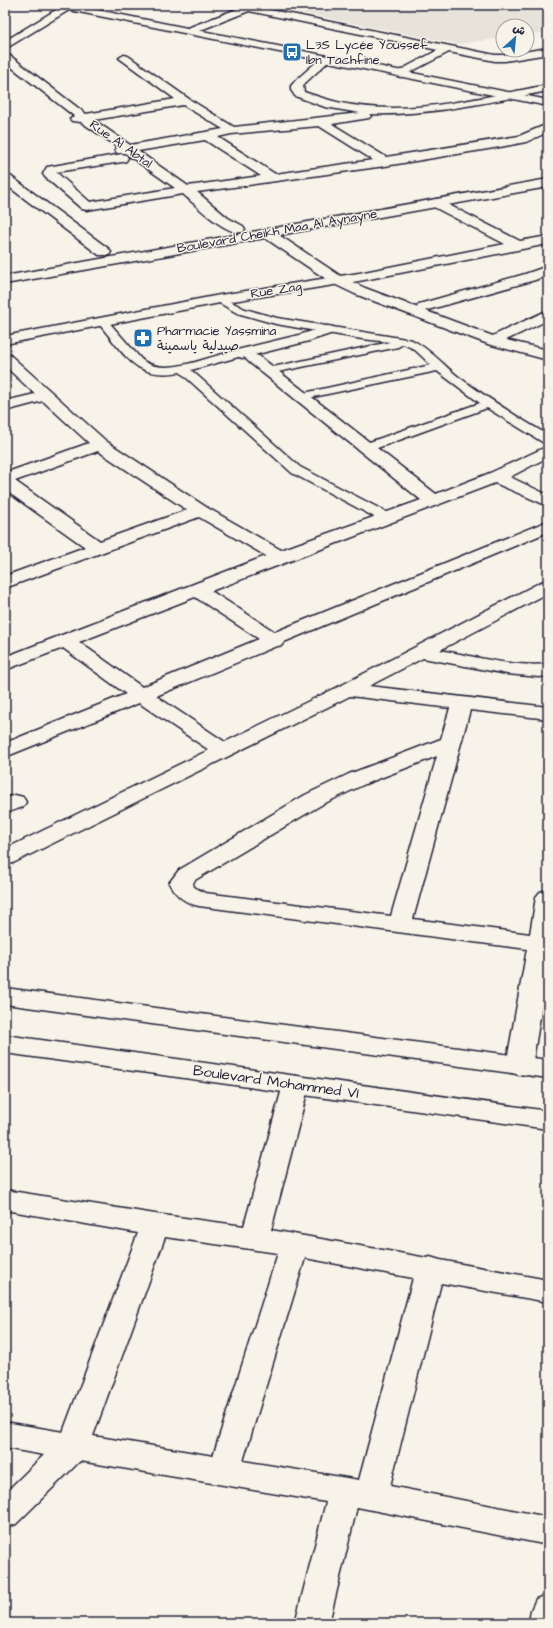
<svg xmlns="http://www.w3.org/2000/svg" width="553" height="1628" font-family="'Architects Daughter','Playpen Sans Arabic',sans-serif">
  <rect width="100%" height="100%" fill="#f7f3e8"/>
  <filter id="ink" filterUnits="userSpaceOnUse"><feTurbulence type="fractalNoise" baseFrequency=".025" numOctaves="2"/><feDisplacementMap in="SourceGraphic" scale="8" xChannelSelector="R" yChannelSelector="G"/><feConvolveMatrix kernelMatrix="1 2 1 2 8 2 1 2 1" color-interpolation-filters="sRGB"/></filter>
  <g filter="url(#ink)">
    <path fill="#e7e3db" d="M299 5H548V32L527 35V26H503V38L458 44 286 10Z"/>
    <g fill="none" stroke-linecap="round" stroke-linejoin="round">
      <g stroke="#22223b" stroke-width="3">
        <path id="lane" d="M220 296 245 309 277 318 412 340C429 348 444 366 460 378 489 399 517 417 548 435V444L544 443 487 408 369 451H361L359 448 361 445 480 403 437 371 299 400 295 399 293 397 295 395 431 365 414 349 403 344 398 347 268 374 264 373 262 371 264 369 268 368 390 342 362 339 276 324 237 313 216 301 215 299Z
          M103 319 107 320 141 359C165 380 213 353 241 350 248 349 255 353 260 359L258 361H250L242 356 191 370 300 467 392 515 393 518 392 521H382L292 473 180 372C134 380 126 355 99 324L98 322 99 320Z"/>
      </g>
      <g stroke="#22223b" stroke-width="3">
        <path id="street" d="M227 5H255L256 7 495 55H505L548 48V54L505 61H495L449 52 401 77 397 76 395 74 397 72 438 50 249 11 193 33H185L184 31 185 29 237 9 228 7Z
          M5 54 9 55 86 114 175 99 119 58 124 55 128 56 189 99 234 127 360 113 325 107 295 96 291 90V86L296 80 322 57 326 56 331 59 304 84 303 86 304 92C322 98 340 104 360 106 422 114 487 96 548 85V91C489 102 430 116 369 114L371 116 369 118 332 124 386 157 519 136 548 124V132L526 142 500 147 385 166 197 192 228 218 243 226 245 229 243 232C226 236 196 205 183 194L87 210 82 209 45 177 43 174 47 167 122 154 126 155 128 158 126 161 122 162 56 172 90 202 175 188 125 153H117L115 150 118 147 81 122 72 121 70 119 74 116 5 62ZM183 105 223 129 130 145 94 120ZM319 126 373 160 275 174 218 137 231 134ZM205 140 261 176 188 186 138 151Z
          M5 174 9 175 109 249 111 252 109 255H99L5 184Z
          M437 199 520 241 548 236V244L359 281 220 303 5 344V336L220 295 359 273 505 244 432 206 431 203 432 200Z
          M548 266V275L535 280 424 311 419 310 417 307 419 304 525 274Z
          M548 310V320L498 344 493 345 488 344 486 341 488 338Z
          M328 326 333 327 335 330 333 333 309 341 254 355 259 356 436 494 490 473 548 446V457L510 477 548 495V506L495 483 211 591 275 632 548 521V532L284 642 282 645 274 647 156 696 225 742 340 686 541 582 548 580V593L440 650C473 656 514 668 548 664V676L539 677 507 674 423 658 369 686 548 707V719L470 710 413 919 530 934 536 897 540 892 548 890V968L532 1066 528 1072 519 1075 510 1072 506 1066 527 949 199 906C185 903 176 896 169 883L179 870 305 795 349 774 441 739 450 708 350 696 13 863 5 865V849L209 750 139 703 5 757V743L126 694 63 648 5 670V657L266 556 199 517 5 588V576L85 547 5 490V473L89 443 43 401 5 411V401L35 394 5 366V353L10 355 106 441 206 507 281 550 421 500 249 362 246 359 248 356 242 358 237 356 234 353 237 350 299 335ZM98 451 187 510 100 541 15 481ZM195 597 259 639 142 687 79 642ZM437 756 391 916 205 893 194 887 193 883 195 880 321 805 365 784Z
          M15 795 23 797 26 802 23 807 5 813V798Z
          M296 1076 305 1079 309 1085 271 1230 427 1258 430 1257 440 1260 548 1280V1302L441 1283 390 1486 548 1517V1545L357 1507 329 1623H295L326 1502 80 1461 16 1524 5 1528V1493L44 1455 5 1448V1422L63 1432 138 1233 5 1210V1190L155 1214 244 1226 283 1085 287 1079ZM165 1237 278 1253 213 1456 93 1436ZM305 1258 413 1278 359 1480 243 1461Z
          M548 1595V1623H529L531 1610 536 1599Z"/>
      </g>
      <g stroke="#22223b" stroke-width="3">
        <path id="secondary" d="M52 5H72L548 100V106L69 10 5 49V41L59 8 53 7Z
          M548 179V187L279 235 342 277 365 288 498 338 548 350V360L488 344 355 294 332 283 265 238 5 284V276Z
          M5 988 548 1060V1078L5 1004Z
          M5 1035 548 1111V1129L5 1053Z"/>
      </g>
      <use href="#lane" fill="#f7f3e8" fill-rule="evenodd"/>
      <use href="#street" fill="#f7f3e8" fill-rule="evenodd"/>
      <use href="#secondary" fill="#f7f3e8" fill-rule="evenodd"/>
    </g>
  </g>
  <defs>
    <g id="bus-square" transform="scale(1)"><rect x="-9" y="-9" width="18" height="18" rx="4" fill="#1f6fb2" stroke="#f7f3e8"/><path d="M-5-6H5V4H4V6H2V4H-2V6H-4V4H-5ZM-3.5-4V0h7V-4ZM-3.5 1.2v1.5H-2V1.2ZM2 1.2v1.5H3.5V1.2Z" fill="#fff"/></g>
    <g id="pharmacy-square" transform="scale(1)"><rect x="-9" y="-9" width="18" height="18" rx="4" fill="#1f6fb2" stroke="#f7f3e8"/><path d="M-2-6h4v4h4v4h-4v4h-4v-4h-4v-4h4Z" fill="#fff"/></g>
  </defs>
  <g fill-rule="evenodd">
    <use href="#bus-square" x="292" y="52"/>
    <use href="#pharmacy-square" x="143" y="338"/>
  </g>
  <g text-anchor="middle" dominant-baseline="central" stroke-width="3" stroke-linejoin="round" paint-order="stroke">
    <g font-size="13" fill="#22223b" stroke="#f7f3e8" text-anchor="start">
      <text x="306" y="45">L3S Lycée Youssef<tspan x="306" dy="15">Ibn Tachfine</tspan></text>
      <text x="157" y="331">Pharmacie Yassmina<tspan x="157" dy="15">صيدلية ياسمينة</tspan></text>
    </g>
    <g font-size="13" fill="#22223b" stroke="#f7f3e8">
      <text transform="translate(121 144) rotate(35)">Rue Al Abtal</text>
      <text transform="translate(277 231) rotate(-10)">Boulevard Cheikh Maa Al Aynayne</text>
      <text transform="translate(276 290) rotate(-9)">Rue Zag</text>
    </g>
    <g font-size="15" fill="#22223b" stroke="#f7f3e8">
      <text transform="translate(276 1082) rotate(8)">Boulevard Mohammed VI</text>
    </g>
  </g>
  <rect width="553" height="1628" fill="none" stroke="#f7f3e8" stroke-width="20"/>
  <rect x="10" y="10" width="533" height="1608" fill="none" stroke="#22223b" stroke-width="1.5" filter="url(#ink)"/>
  <g transform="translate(515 38) rotate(27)"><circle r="19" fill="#f7f3e8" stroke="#a29fa3"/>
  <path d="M0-3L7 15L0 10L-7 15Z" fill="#1f6fb2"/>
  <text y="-6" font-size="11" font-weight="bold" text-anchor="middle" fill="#22223b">ش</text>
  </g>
</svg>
